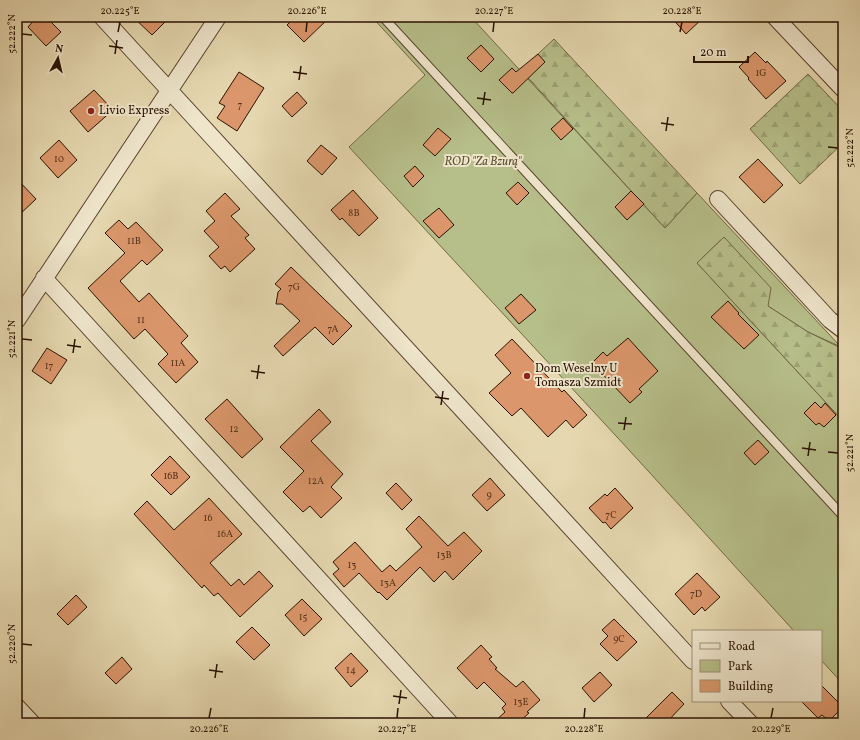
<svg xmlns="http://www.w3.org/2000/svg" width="860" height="740" font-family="Vollkorn,serif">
  <defs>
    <pattern id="forest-firs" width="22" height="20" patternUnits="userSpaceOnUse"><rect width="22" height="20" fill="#b6be89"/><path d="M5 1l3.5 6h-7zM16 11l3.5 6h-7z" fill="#9ca274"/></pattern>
  </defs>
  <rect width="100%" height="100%" fill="#e5d7af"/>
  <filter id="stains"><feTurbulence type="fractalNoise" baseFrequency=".005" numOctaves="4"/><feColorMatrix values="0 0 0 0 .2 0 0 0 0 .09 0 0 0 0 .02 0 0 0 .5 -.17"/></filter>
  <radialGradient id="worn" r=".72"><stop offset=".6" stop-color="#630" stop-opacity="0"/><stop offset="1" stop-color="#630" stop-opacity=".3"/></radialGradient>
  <path fill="#b6be89" stroke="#706844" d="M372 17H471L665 228 697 193 841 347 808 332 768 306 724 237 697 263 843 421V684L821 660V631H794L629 450 349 147 425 75Z"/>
  <path fill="url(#forest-firs)" stroke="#706844" d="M554 39 697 193 665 228 521 70Z
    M808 74 843 111V143L800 184 750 129Z
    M724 237 771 288 768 306 808 332 843 349V421L697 263Z"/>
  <path fill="#db976b" stroke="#291200" d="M37 17H46L61 32 46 46 28 27Z
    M133 17H170L152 35Z
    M295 17H330L304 42 287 25Z
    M671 17H704L686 34Z
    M481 45 494 59 481 72 467 58Z
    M755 52 766 63 767 61 786 81 766 99 748 79 749 78 739 67Z
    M538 54 545 62 513 93H512L499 80 512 68 516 72Z
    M239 72 264 88 237 131 217 118 225 106 219 103Z
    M94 90 113 110 88 132 70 111Z
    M297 92 307 103 292 117 282 106Z
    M563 118 573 129 561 140 551 129Z
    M438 128 451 139 435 156 423 145Z
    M59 140 77 160 58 178 40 158Z
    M321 145 337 158 322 175 307 161Z
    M758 159 783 185 764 203 739 177Z
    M415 166 424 176 413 187 404 176Z
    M17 179 36 199 17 217Z
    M518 182 529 193 517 205 506 193Z
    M353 190 378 218 359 236 342 218 340 220 331 210Z
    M631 191 644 204 627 220 615 207Z
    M225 193 240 209 231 216 249 235 245 238 255 249 230 272 225 266 221 269 209 256 219 247 204 231 215 221 206 211Z
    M439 208 454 225 439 238 423 221Z
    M119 220 128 229 136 222 163 250 147 265 142 260 120 281 139 302 149 293 188 336 181 343 198 362 176 383 158 364 168 354 145 329 134 339 88 288 125 253 105 233Z
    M291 267 352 326 333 345 315 327 283 356 274 346 300 321 282 304H276L278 292 281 289 275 284Z
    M521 294 536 310 519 324 505 308Z
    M728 301 739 313 738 314 759 335 744 349 711 317Z
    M628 338 658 371 639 389 642 392 630 403 592 363 603 352 607 356Z
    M512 339 562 392 564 390 587 415 573 428 566 420 548 437 521 408 512 416 489 393 511 373 495 355Z
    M47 348 67 360 51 384 32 371Z
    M227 399 263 439 242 458 205 419Z
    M815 402 821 408 825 403 836 415 824 427 819 423 816 425 804 413Z
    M319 409 331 422 311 441 343 474 331 487 342 498 321 518 310 506 303 512 283 492 304 471 280 447Z
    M758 440 769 452 755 465 744 453Z
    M170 456 190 477 171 495 151 475Z
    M490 478 505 495 487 511 472 495Z
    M396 483 412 500 402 510 386 493Z
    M615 488 633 508 611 529 605 522 603 523 589 508 605 494 607 496Z
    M209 498 242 534 210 563 231 586 239 579 244 585 259 571 273 586 240 617 218 593 214 596 204 585 202 588 134 514 147 501 174 530Z
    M419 516 448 546 464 532 482 551 453 580 445 571 434 582 420 567 387 600 379 592 378 593 359 573 344 587 333 574 339 569 333 562 355 542 382 572 390 565 396 571 422 547 406 529Z
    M697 573 720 597 705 611 702 607 694 615 675 594Z
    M76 595 87 607 68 625 57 614Z
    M302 599 322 619 304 636 285 615Z
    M614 619 637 642 617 661 600 644 608 636 602 630Z
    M252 627 270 645 254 660 236 642Z
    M481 645 492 657 489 659 497 668 495 669 516 687 523 681 540 700 527 712 529 713 518 723H493L505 712 502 708 506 704 484 682 477 689 457 668Z
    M351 653 368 671 351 687 335 668Z
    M122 657 132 669 116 684 105 673Z
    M600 672 612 685 594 702 582 688Z
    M821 685 843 707 829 721 822 715 818 718 801 701H821Z
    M672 692 684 704 666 723H641Z"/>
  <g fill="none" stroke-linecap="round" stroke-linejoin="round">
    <g stroke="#58432c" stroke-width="10">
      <path id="service" d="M383 17 843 516"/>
    </g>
    <g stroke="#58432c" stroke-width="18">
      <path id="minor" d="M102 17 693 661
        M775 17 843 89
        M718 199 830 320 843 330
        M44 278 450 723
        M17 320 218 17
        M729 701 750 723
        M17 707 32 723"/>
    </g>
    <use href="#service" stroke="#eee5cb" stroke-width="8"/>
    <use href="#minor" stroke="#eee5cb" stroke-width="16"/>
  </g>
  <path fill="none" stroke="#291200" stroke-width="1.5" d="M118 32 120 22M306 32 307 22M493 32 494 22M680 32 682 22M22 34 32 35M109 46 123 48M115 54 117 40M293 72 307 74M299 80 301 66M477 98 491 100M483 105 485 92M661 123 674 125M666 131 668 117M828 147 838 148M22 339 32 340M67 345 81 347M73 353 75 339M251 371 265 373M257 379 259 365M435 397 449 399M441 405 443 391M618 423 632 424M624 430 626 417M802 448 816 450M828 452 838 453M808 456 810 442M22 644 32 645M209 670 223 672M215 678 217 664M393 696 407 698M399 704 401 690M209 718 211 708M397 718 398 708M584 718 585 708M771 718 773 708"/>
  <g fill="#8f2418" stroke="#eee5cb" stroke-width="1.5">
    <circle cx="91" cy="111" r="4"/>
    <circle cx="527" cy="376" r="4"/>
  </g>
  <g text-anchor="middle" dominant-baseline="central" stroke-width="4" stroke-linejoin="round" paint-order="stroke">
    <g font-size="10" fill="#56331b">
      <text x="761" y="73">1G</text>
      <text x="240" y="105">7</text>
      <text x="59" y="159">10</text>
      <text x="354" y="213">8B</text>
      <text x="134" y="241">11B</text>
      <text x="294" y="287">7G</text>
      <text x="141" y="320">11</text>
      <text x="333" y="329">7A</text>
      <text x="178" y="363">11A</text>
      <text x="49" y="366">17</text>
      <text x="234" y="429">12</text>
      <text x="171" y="476">16B</text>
      <text x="316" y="481">12A</text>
      <text x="489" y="495">9</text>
      <text x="611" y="515">7C</text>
      <text x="208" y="518">16</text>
      <text x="225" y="534">16A</text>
      <text x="444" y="555">13B</text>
      <text x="352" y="565">13</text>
      <text x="388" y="583">13A</text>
      <text x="696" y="594">7D</text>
      <text x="303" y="617">15</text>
      <text x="619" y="639">9C</text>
      <text x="351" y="670">14</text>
      <text x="521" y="702">13E</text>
    </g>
    <g font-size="12" fill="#291200" stroke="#eee5cb" text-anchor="start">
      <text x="99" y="111">Livio Express</text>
      <text x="535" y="369">Dom Weselny U<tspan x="535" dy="14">Tomasza Szmidt</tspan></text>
    </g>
    <g font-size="12" font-style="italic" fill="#5a4e30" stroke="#eee5cb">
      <text x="483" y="162">ROD "Za Bzurą"</text>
    </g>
  </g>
  <rect width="860" height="740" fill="none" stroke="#e5d7af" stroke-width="44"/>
  <rect x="692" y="630" width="130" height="72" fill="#eee5cb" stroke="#9f917a"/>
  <rect x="700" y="643" width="20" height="6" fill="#eee5cb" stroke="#9f917a"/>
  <text x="728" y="650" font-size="12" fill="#291200">Road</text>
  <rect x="700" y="660" width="20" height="12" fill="#b6be89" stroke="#9f917a"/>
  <text x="728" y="670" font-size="12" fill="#291200">Park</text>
  <rect x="700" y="680" width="20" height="12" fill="#db976b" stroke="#9f917a"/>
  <text x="728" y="690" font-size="12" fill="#291200">Building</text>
  <g transform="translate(58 58) rotate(8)" stroke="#eee5cb" stroke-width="3" paint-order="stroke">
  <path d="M0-3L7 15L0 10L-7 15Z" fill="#291200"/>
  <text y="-6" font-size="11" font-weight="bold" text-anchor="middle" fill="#291200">N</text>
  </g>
  <path d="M694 56v6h54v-6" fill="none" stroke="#291200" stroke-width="2"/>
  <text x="700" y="56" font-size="12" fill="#291200" stroke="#eee5cb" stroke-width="3" paint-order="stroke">20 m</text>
  <rect x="22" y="22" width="816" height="696" fill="none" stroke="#291200" stroke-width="1.5"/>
  <g font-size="10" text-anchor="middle" fill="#291200">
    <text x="120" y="14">20.225°E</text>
    <text x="307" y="14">20.226°E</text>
    <text x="494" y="14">20.227°E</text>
    <text x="682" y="14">20.228°E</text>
    <text transform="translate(11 34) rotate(-90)" y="4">52.222°N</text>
    <text transform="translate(849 148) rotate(-90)" y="4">52.222°N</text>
    <text transform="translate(11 339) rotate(-90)" y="4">52.221°N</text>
    <text transform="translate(849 453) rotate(-90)" y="4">52.221°N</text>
    <text transform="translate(11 644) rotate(-90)" y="4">52.220°N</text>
    <text x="209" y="732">20.226°E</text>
    <text x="397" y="732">20.227°E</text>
    <text x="584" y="732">20.228°E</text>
    <text x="771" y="732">20.229°E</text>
  </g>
  <rect width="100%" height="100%" filter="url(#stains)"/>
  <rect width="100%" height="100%" fill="url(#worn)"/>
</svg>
